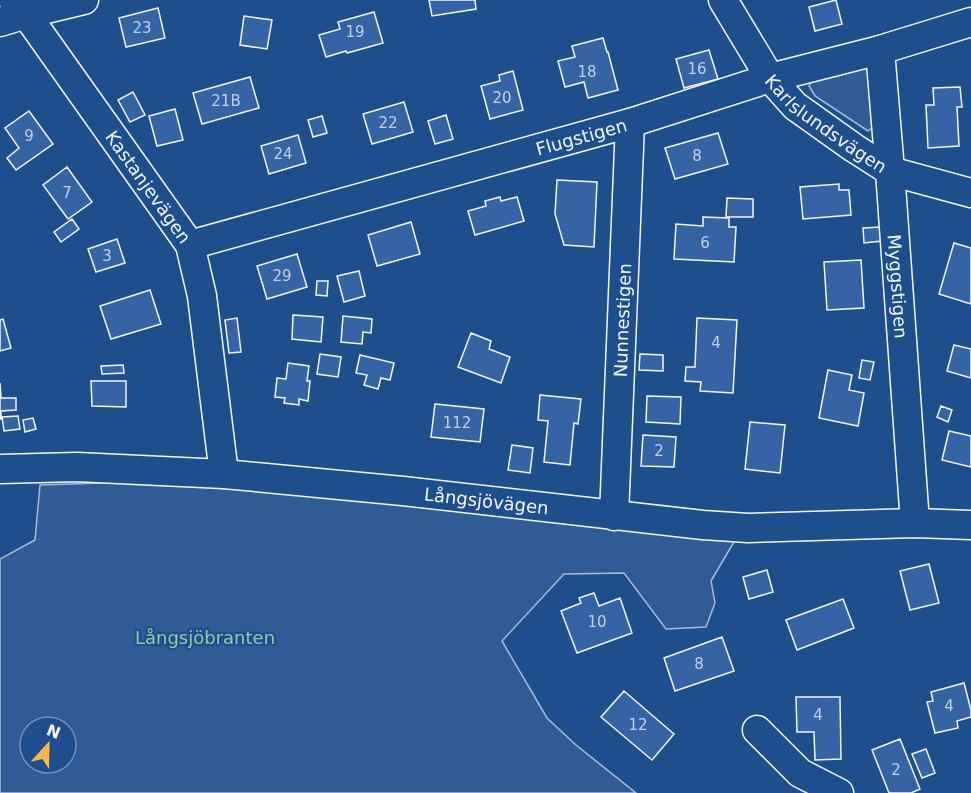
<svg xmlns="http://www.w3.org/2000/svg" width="971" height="793" font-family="'DejaVu Sans',sans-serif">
  <rect width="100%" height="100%" fill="#1f4e8c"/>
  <path fill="#305b95" stroke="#a8bbd7" stroke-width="1.5" fill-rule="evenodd" d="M865 66 874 73 878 122 868 131 815 96 809 86 813 77Z
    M223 479 738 535 711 581 715 603 706 627 666 629 624 573 564 574 502 641 547 718 576 745 636 793H0V559L35 540 40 485ZM30 727H66V763H30Z"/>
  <path fill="#3563a3" stroke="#f2f6ff" stroke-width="1.5" d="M429 0H475L476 9 432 16Z
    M836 0 842 24 815 31 809 7Z
    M158 8 165 38 126 47 119 18Z
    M374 12 383 43 347 53 346 51 326 57 319 35 340 29 338 22Z
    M244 16 272 20 267 49 240 45Z
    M603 38 607 52H608L618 90 588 98 584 82 565 87 558 61 575 57 572 46Z
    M709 50 718 79 684 88 676 59Z
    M513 71 523 110 490 119 481 86 500 81 499 75Z
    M250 77 259 108 202 124 193 93Z
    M960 87 962 107H957L959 146 928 148 926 105H934L933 88Z
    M133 92 145 115 130 122 118 100Z
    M404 102 413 132 372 144 363 114Z
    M175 109 183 140 157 146 149 116Z
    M29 111 53 144 16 170 7 158 19 148 5 128Z
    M446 115 453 139 435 144 428 121Z
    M322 116 327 133 313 137 308 120Z
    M718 133 728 164 675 179 665 148Z
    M298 135 306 163 269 174 261 146Z
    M67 167 92 202 68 219 43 185Z
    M557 180 597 182 594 247 564 245 555 214Z
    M839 184V190H849L851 215 803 219 800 187Z
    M500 197 501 201 517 197 524 221 475 235 468 211 486 206 485 201Z
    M727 198 753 199V217H726Z
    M703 217 729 218V227H736L734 262 674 259 676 224 703 226Z
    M72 219 79 229 61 242 54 232Z
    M411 222 420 254 377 266 368 235Z
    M881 227 882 241 864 243 863 228Z
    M117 239 125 263 96 272 88 249Z
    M954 243 971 248V304L939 294Z
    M297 254 307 287 267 299 257 266Z
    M861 260 864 308 827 310 824 262Z
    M359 271 365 296 344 302 337 276Z
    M317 281H328L327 296 316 295Z
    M150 290 161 324 111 339 100 306Z
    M293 315 323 317 321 342 292 339Z
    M343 316 372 319 371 333 363 332 362 344 341 342Z
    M237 318 241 352 229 353 225 320Z
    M697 318 737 320 733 393 700 391 701 382 685 381 686 367H695Z
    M3 319 11 348 0 351V320Z
    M471 333 491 341 489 349 510 357 501 383 458 367Z
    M954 345 971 349V378L947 371Z
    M320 354 341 357 338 377 317 374Z
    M640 354 663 355V371L639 370Z
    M360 355 394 363 390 380 381 378 378 389 364 385 367 375 356 373Z
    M862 360 874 362 870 380 859 378Z
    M288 363 309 366 307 381H310L308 401 299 399V405L284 403 285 398 275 397 277 378 286 379Z
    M123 365 124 373 102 374 101 366Z
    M828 370 852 375 849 390 864 393 858 426 819 418Z
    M91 381H126V407L92 406Z
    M0 383 1 398H16V410L1 411V419H0Z
    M540 395 581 399 578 424 574 423 570 465 544 462 548 421 538 420Z
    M647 396 681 397 680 424 646 422Z
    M435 404 484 409 480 442 431 437Z
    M941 406 952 410 948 422 937 417Z
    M18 416 20 429 4 431 2 417Z
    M33 418 36 429 25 432 23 420Z
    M750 422 785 425 780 473 745 469Z
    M949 431 971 436V467L942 460Z
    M643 435 676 437 674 467 641 466Z
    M512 445 533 448 530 473 508 470Z
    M929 564 939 603 910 610 900 571Z
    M767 570 773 592 749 599 743 577Z
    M594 593 599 606 620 598 632 633 577 653 561 611 581 603 579 598Z
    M843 599 854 628 797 650 786 620Z
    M722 637 734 671 675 691 664 658Z
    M964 683 971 710V717L957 721 958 728 935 733 927 702 933 701 931 692Z
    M624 691 674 734 652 760 601 717Z
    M796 697H840L841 759 815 760 814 732H797Z
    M900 739 920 789 911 793H889L872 750Z
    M926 749 935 773 922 778 912 754Z"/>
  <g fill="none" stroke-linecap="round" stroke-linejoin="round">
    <g stroke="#f2f6ff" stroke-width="31">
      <g id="minor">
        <path id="s1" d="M13 0 26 14 190 245 202 296 224 474"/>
        <path id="s2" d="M723 0 770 78 795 106 854 148 890 171 971 193"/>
        <path d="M0 22 26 14 84 0"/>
        <path id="s3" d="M880 50 890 171 915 523"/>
        <path id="s4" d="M190 245 630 123 770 78 880 50 971 22"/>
        <path id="s5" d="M0 469 77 467 224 474 403 491 703 525 748 528 915 523 971 525"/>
        <path id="s6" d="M614 516 630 123"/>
        <path d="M757 730 800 773 839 793"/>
      </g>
    </g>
    <use href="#minor" stroke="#1f4e8c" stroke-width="28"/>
  </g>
  <g text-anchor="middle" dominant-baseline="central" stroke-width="4.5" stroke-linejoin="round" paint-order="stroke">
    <g font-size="15" fill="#c3d1e8">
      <text x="142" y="28">23</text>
      <text x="355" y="32">19</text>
      <text x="697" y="69">16</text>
      <text x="587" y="72">18</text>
      <text x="502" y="98">20</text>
      <text x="226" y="101">21B</text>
      <text x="388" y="123">22</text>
      <text x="29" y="136">9</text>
      <text x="283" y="154">24</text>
      <text x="697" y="156">8</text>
      <text x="67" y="193">7</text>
      <text x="705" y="243">6</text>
      <text x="107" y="256">3</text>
      <text x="282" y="276">29</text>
      <text x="716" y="343">4</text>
      <text x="457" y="423">112</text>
      <text x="659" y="451">2</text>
      <text x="597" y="622">10</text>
      <text x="699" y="664">8</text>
      <text x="949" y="706">4</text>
      <text x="818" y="715">4</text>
      <text x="638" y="725">12</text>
      <text x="896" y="770">2</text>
    </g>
    <g font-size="18" fill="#f2f6ff" stroke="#1f4e8c">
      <text stroke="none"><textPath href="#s2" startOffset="164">Karlslundsvägen</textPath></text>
      <text stroke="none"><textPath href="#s4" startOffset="406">Flugstigen</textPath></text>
      <text stroke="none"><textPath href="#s1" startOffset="231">Kastanjevägen</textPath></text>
      <text stroke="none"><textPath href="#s3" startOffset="237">Myggstigen</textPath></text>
      <text stroke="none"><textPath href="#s6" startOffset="196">Nunnestigen</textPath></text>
      <text stroke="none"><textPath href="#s5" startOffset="488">Långsjövägen</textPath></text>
    </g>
    <g font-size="18" fill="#97c8a6" stroke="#1f4e8c">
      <text x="205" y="637">Långsjöbranten</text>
    </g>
  </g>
  <g transform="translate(48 745) rotate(22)"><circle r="28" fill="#1f4e8c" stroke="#7391ba" stroke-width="1.5"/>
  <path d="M0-4.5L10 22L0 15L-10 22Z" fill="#ffb74d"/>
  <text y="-9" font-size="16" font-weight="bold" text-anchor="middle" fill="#f2f6ff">N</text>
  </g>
</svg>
